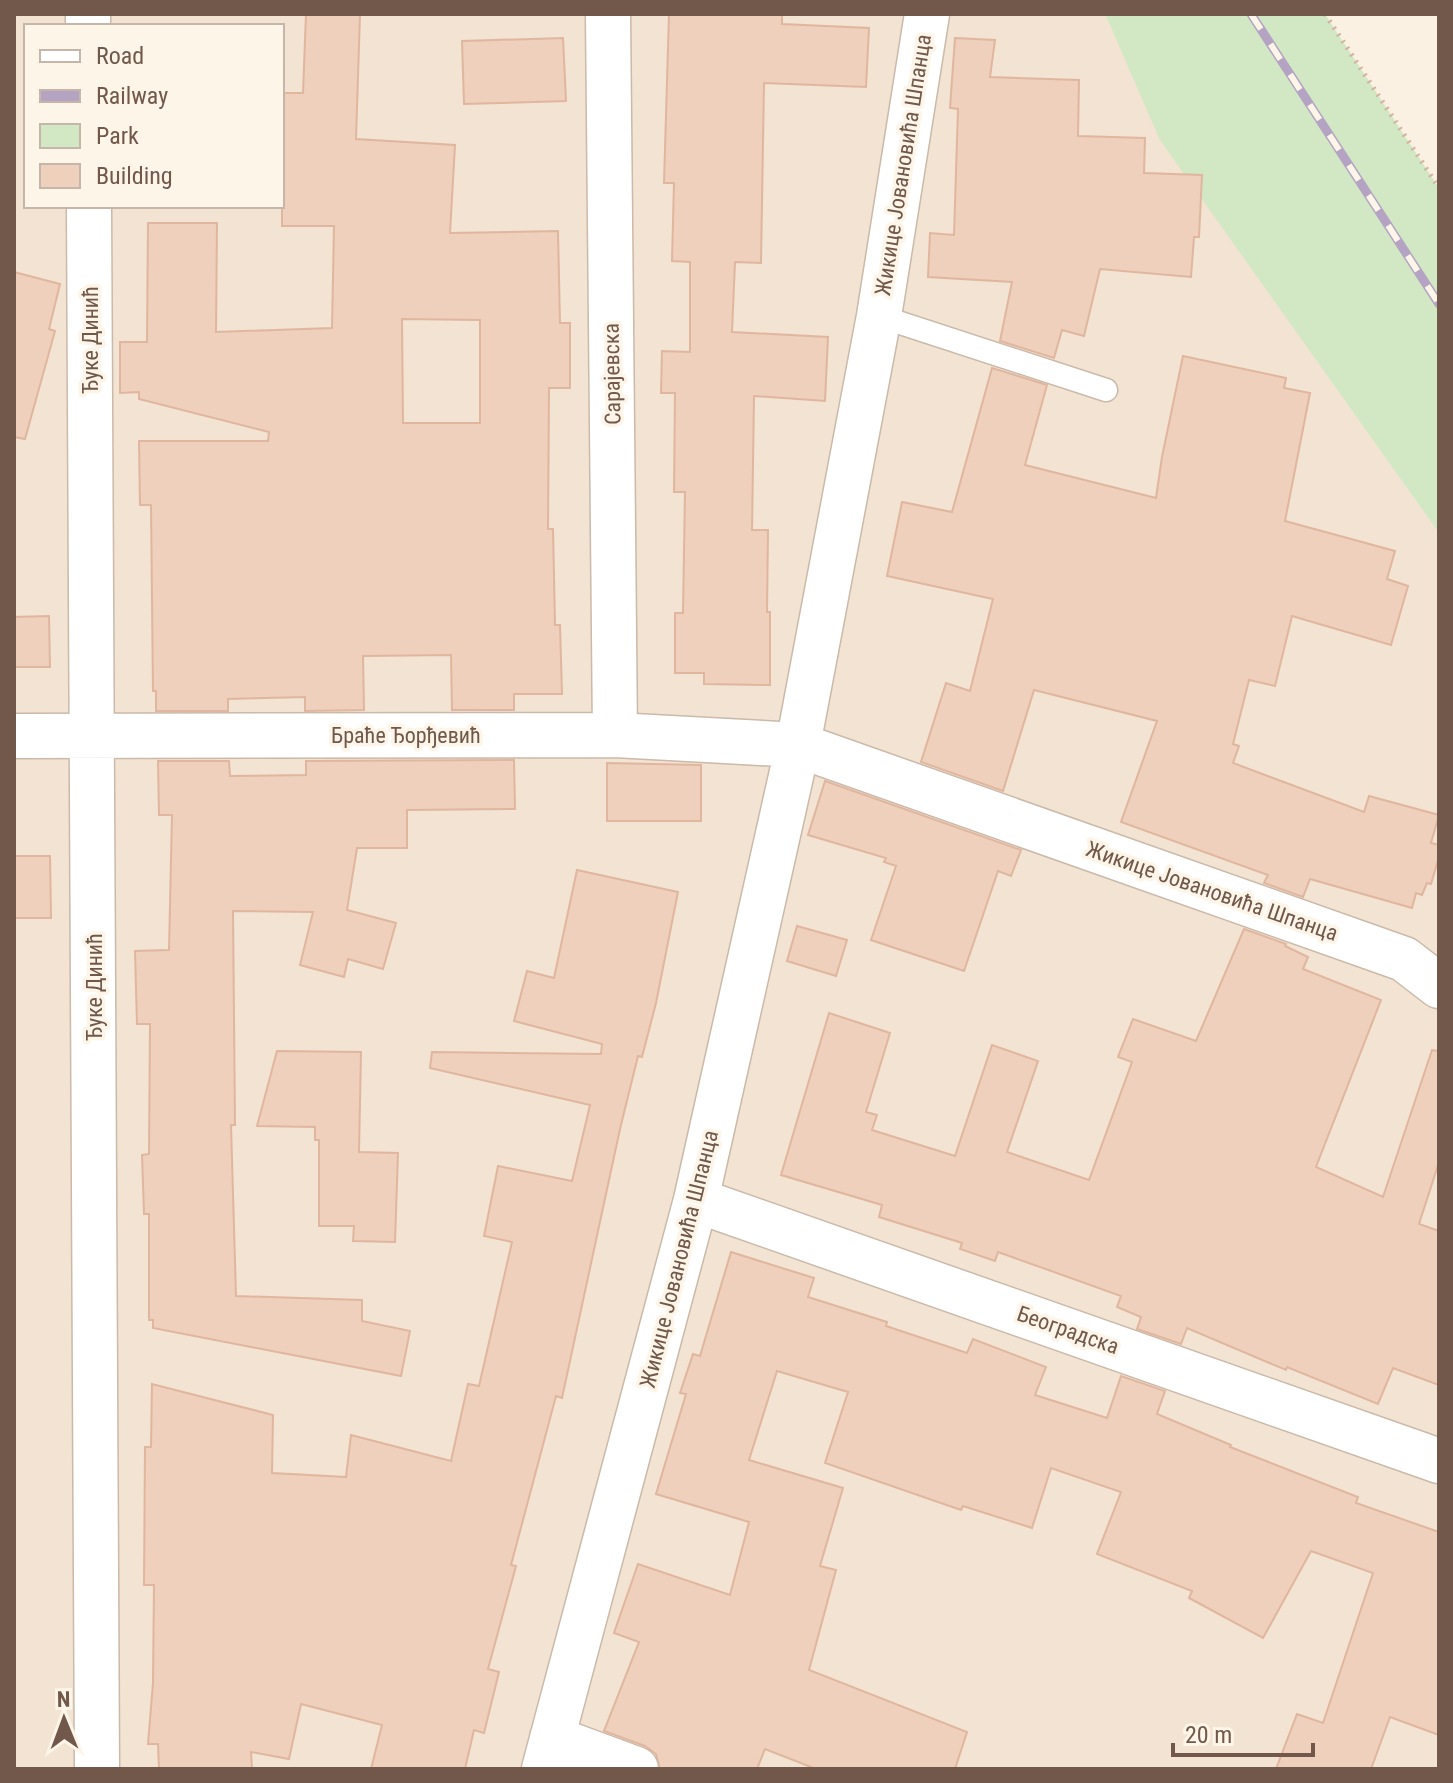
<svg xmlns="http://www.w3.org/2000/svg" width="1453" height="1783" font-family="'Roboto Condensed',sans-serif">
  <rect width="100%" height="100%" fill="#fbf1e3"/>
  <path fill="#f2e3d2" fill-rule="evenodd" d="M14 14H1105L1161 140 1439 533V1769H14ZM26 26H282V206H26Z"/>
  <path fill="#d2e7c3" d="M1105 14H1325L1439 188V533L1160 140Z"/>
  <path fill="#eed0bc" stroke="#e0b69e" stroke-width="2" fill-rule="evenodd" d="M306 14H360L356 139 455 145 450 233 558 231 560 323H570V388H549L548 529H553L555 625H560L562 694H514V710H452L451 655 363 656 364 710 305 711V697L228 699V711H156V691H153L151 505H140L139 441H268L269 432 139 399V392L120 393V342H147L148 223H217L216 332 332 328 334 226H282V93H303ZM402 319 480 320V423H403Z
    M669 14H782V24L869 28 866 87 764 83 761 263 735 262 732 332 828 337 825 401 754 396 752 530H768L767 612H770V685L704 684V673H675V613H683L685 492H674L675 393H661L662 351 690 352V262L672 261 674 183H664Z
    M563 38 566 101 464 104 462 41Z
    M955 38 995 40 990 77 1079 80 1078 136 1145 138 1144 173 1202 175 1199 237H1194L1191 277 1100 269 1084 336 1062 330 1054 358 1000 341 1012 282 928 277 930 233 954 235 958 109 950 108Z
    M14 272 60 284 49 329 55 331 25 439 14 437Z
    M1183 356 1286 378 1284 388 1310 393 1285 521 1395 551 1387 579 1408 586 1391 645 1292 616 1275 686 1249 680 1233 744 1239 746 1233 763 1364 812 1369 796 1439 815 1431 843 1439 845V857L1431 884 1427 883 1422 895 1416 893 1412 908 1310 879 1303 897 1264 883 1268 875 1121 822 1157 721 1034 690 1003 791 921 762 946 683 970 691 993 599 887 576 902 502 952 512 992 368 1047 385 1025 465 1156 498 1162 457Z
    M49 616 50 667H14V617Z
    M514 760 515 809 407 810V848H357L347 910 396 923 383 969 348 959 344 977 300 965 313 912 233 911 235 1125H231L236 1296 362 1300V1321L410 1331 401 1376 153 1328V1320H149V1214H144L142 1155 149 1154 150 1024H137L135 951 169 950 172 815H159L158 761H229L230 776 306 775V761Z
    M607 763 701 765V821H607Z
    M825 781 1021 850 1011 876 998 871 964 971 871 940 896 866 884 862 886 858 808 835Z
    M14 856H50L51 918H14Z
    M577 870 678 892 656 1003 642 1057 638 1056 620 1129 562 1398 556 1396 511 1565 516 1566 488 1669 499 1672 484 1733 474 1730 465 1769H371L382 1725 301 1704 289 1759 251 1752 252 1769H159L158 1744H148L153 1683 154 1585H144L145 1447H151L152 1384 273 1415 272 1473 346 1477 351 1435 451 1461 468 1384 479 1386 512 1242 484 1236 498 1166 572 1181 590 1105 430 1068 432 1052 601 1054 602 1044 514 1021 527 971 554 978Z
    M797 926 847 940 836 976 787 961Z
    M1244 929 1286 944 1285 946 1308 957 1303 969 1381 1000 1316 1167 1383 1197 1432 1050 1439 1051V1162L1419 1224 1439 1231V1385L1393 1368 1378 1404 1287 1367 1286 1370 1187 1328 1181 1344 1137 1329 1141 1317 1117 1307 1121 1296 998 1252 995 1261 960 1249 962 1243 879 1217 882 1205 781 1175 829 1013 890 1033 866 1112 877 1115 872 1130 955 1156 992 1045 1038 1061 1007 1152 1089 1180 1132 1062 1118 1057 1133 1019 1196 1041Z
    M277 1051 361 1052 359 1152 398 1153 395 1242 353 1241 354 1226H319V1140H315V1127L257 1126Z
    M731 1252 814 1278 808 1297 887 1322 886 1326 967 1353 973 1339 1046 1367 1035 1395 1107 1418 1121 1376 1165 1391 1157 1414 1231 1445 1230 1447 1358 1497 1356 1503 1439 1532V1735L1390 1717 1371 1769H1276L1297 1714 1323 1723 1373 1573 1311 1551 1263 1638 1189 1598 1192 1591 1097 1554 1121 1492 1051 1468 1032 1528 963 1506 961 1510 825 1463 848 1392 777 1371 749 1460 843 1488 820 1566 836 1570 809 1670 967 1732 955 1769H816L765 1749 757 1769H660L656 1754 645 1746 604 1731 639 1642 614 1633 638 1564 730 1595 749 1522 656 1494 686 1394 680 1393 693 1354 700 1356Z"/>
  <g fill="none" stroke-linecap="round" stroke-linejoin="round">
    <g stroke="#cbb9aa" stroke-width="25">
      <path id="lane" d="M879 316 1106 390"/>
    </g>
    <g stroke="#cbb9aa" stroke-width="47">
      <path id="street" d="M88 14V26
        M608 14 615 735
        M89 206 97 1769
        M14 736 615 735 798 745 1404 959 1439 986
        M696 1200 1439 1461
        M552 1738 636 1769
        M544 1769 696 1200 798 745 879 316 927 14"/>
    </g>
    <path stroke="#d3b3a0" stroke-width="5" stroke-dasharray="2 6" stroke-linecap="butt" d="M1325 14 1439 188"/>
    <use href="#lane" stroke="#fff" stroke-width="22"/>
    <use href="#street" stroke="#fff" stroke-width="44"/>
    <g stroke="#b4a3c3" stroke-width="9">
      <path id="rail" d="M1251 14 1439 304"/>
    </g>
    <use href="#rail" stroke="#fef5e9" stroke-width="6" stroke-dasharray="18" stroke-linecap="butt"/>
  </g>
  <g text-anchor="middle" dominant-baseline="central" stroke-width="7" stroke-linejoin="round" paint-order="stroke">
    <g font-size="22" fill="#71584b" stroke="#fef5e9">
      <text transform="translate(903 165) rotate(-81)">Жикице Јовановића Шпанца</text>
      <text transform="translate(90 340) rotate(-90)">Ђуке Динић</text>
      <text transform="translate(612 374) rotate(-91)">Сарајевска</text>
      <text x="406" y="735">Браће Ђорђевић</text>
      <text transform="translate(1212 891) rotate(19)">Жикице Јовановића Шпанца</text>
      <text transform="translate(94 987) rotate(-90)">Ђуке Динић</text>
      <text transform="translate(679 1259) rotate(-76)">Жикице Јовановића Шпанца</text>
      <text transform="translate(1068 1330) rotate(19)">Београдска</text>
    </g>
  </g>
  <rect width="1453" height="1783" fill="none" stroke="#71584b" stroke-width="32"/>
  <rect x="24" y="24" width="260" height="184" fill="#fef5e9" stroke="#c6b6aa" stroke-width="2"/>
  <rect x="40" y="50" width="40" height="12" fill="#ffffff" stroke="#c6b6aa" stroke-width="2"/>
  <text x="96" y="64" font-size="24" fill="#71584b">Road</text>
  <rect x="40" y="90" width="40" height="12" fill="#b4a3c3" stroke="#c6b6aa" stroke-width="2"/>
  <text x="96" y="104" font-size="24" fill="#71584b">Railway</text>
  <rect x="40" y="124" width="40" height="24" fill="#d2e7c3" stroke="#c6b6aa" stroke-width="2"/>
  <text x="96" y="144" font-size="24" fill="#71584b">Park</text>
  <rect x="40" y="164" width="40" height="24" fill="#eed0bc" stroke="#c6b6aa" stroke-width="2"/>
  <text x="96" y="184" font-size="24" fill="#71584b">Building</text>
  <g transform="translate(64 1719) rotate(359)" stroke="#fef5e9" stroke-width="6" paint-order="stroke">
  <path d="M0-6L14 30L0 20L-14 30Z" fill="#71584b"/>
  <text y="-12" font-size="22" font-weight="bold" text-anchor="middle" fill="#71584b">N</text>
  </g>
  <path d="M1173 1743v12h140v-12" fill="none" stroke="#71584b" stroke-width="4"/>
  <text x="1185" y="1743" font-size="24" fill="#71584b" stroke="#fef5e9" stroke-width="6" paint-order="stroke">20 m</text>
</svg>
